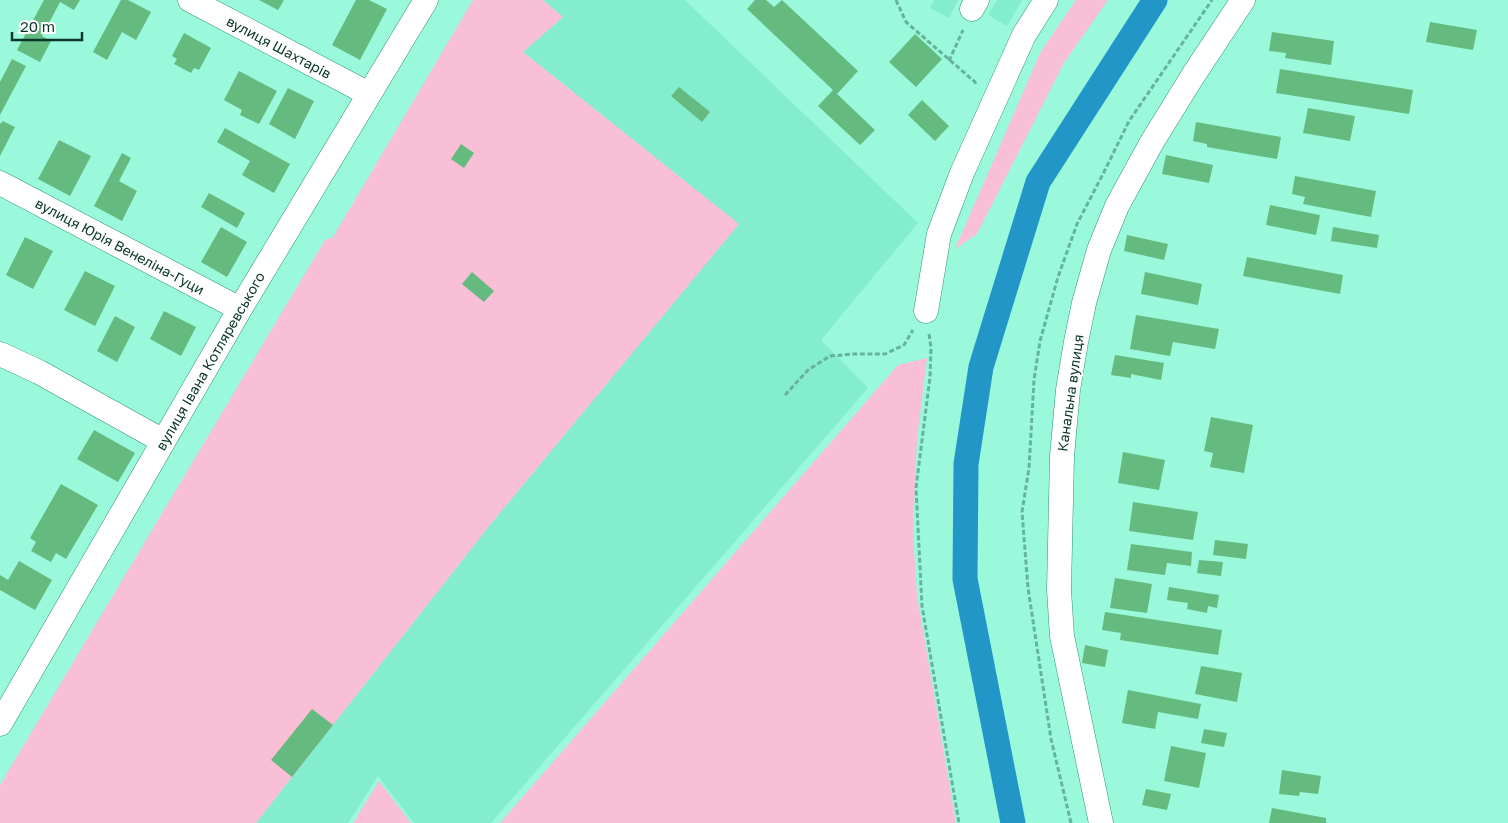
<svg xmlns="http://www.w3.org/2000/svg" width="1508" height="823" font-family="'Golos Text',sans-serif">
  <rect width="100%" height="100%" fill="#9af9db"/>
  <path fill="#84edce" d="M543 0H685L918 223 821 340 868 388 491 823H414L378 776 348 823H256L490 525 738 224 523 52 563 17Z
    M934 0H958L949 18 930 8Z
    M997 0H1022L1007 26 988 15Z"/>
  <path fill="#f8bfd6" d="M473 0H543L563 17 523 52 739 224 490 525 256 823H0V785L325 240 333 237Z
    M1076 0H1108L1064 63 977 234 955 249 1041 51Z
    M927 358 917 440 913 532 917 595 956 823H500L898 365Z
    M379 781 411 823H353Z"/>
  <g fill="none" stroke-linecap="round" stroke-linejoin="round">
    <path stroke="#2196c7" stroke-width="25" d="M1013 823 965 579 966 464 981 367 1038 182 1155 0"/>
  </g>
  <path fill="#65ba7f" d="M44 0H80L74 10 60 2 42 36 51 41 40 62 17 50Z
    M121 0H128L151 12 136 40 122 32 107 60 93 52Z
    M259 0H284L278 10Z
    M356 0H369L387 9 360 60 332 45Z
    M755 0H766L774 7 782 0 858 71 837 94 875 130 860 145 818 106 833 90 747 9Z
    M1430 22 1477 30 1473 50 1426 42Z
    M1272 32 1334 41 1331 65 1285 58 1286 53 1269 51Z
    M184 33 211 48 199 70 194 68 191 73 174 64 177 59 172 56Z
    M915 34 942 59 916 87 889 62Z
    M12 59 26 66 0 115V82Z
    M1280 69 1413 90 1409 114 1276 93Z
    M239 71 277 91 259 124 240 115 242 110 224 100Z
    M679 87 710 112 702 122 671 96Z
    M288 88 314 101 295 139 269 124Z
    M922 100 949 126 935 141 908 115Z
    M1308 108 1355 116 1350 141 1303 133Z
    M3 121 15 127 0 156V124Z
    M1196 122 1281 137 1277 159 1207 147V144L1193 141Z
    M225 128 290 164 274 193 242 175 250 161 217 142Z
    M59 140 91 156 70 196 38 179Z
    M461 144 474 153 464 168 451 159Z
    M122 153 131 158 119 181 137 191 122 221 94 206Z
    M1166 155 1213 165 1209 183 1162 174Z
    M1295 176 1376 191 1371 217 1303 204 1305 197 1292 194Z
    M209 193 245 213 237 228 201 207Z
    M1270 205 1320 215 1316 235 1266 225Z
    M221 227 247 242 227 277 201 262Z
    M1333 227 1379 235 1377 248 1331 241Z
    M1127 235 1168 244 1164 260 1124 251Z
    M25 237 53 251 33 289 6 275Z
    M1247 257 1343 275 1340 294 1243 276Z
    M85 271 115 286 95 326 64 310Z
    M472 272 494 291 484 302 462 284Z
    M1145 272 1202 284 1198 305 1141 294Z
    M164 311 196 327 181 356 150 339Z
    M1136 315 1219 329 1215 349 1173 342 1170 356 1130 349Z
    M115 316 135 327 117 362 97 351Z
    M1115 355 1164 363 1161 380 1131 374V378L1111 375Z
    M1211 417 1253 425 1244 473 1210 467 1213 453 1204 451Z
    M94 430 135 453 118 482 77 459Z
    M1123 452 1165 460 1159 490 1118 483Z
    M61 484 98 505 66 559 56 553 51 562 31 551 36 542 30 538Z
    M1133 502 1198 512 1193 540 1129 531Z
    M1215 540 1248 544 1246 559 1213 555Z
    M1131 544 1192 552 1191 566 1167 563 1165 575 1127 570Z
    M1199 560 1223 562 1221 576 1197 573Z
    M19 561 52 580 35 610 0 590V575L8 580Z
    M1115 578 1152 584 1147 613 1110 608Z
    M1169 587 1219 595 1217 608 1208 606 1207 613 1187 609 1188 603 1167 600Z
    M1105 612 1222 630 1218 655 1120 640 1121 633 1102 630Z
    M1085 645 1108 650 1105 667 1082 663Z
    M1201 666 1242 673 1237 702 1195 694Z
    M1128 690 1201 704 1198 719 1158 712 1155 729 1122 723Z
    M312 709 333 725 292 777 271 760Z
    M1204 729 1227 733 1224 747 1201 743Z
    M1171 746 1206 753 1199 788 1164 781Z
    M1282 770 1321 776 1318 794 1300 792 1299 796 1279 794Z
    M1146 789 1171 794 1167 810 1142 805Z
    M1272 808 1326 818V823H1269Z"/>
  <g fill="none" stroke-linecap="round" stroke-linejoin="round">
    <g stroke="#2e9278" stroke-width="25">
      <path id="minor" d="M190 0 369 94
        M972 9 977 0
        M0 183 240 309
        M926 311 939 234 962 173 1024 35 1046 0
        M0 354 39 372 163 441
        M0 724 240 309 426 0
        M1101 823 1062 636 1059 590 1062 456 1068 390 1076 342 1084 303 1099 250 1117 206 1152 142 1194 74 1243 0"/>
    </g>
    <path stroke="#66b39c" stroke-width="3" stroke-dasharray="5 2.5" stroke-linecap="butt" d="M896 0 906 22 975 82 976 86
      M949 61 963 30
      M929 334 931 348 930 377 916 488 922 606 959 823
      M785 395 808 370 830 356 854 354H885L904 345 913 330
      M1071 823 1051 739 1028 588 1022 512 1029 468 1034 380 1040 341 1058 277 1077 224 1104 172 1129 121 1212 0"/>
    <use href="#minor" stroke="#fff" stroke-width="24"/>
  </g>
  <g text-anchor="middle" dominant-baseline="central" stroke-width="4.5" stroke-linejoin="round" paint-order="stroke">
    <g font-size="14" fill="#0a352a" stroke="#fff">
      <text transform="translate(279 47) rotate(28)">вулиця Шахтарів</text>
      <text transform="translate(120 246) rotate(28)">вулиця Юрія Венеліна-Гуци</text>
      <text transform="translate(210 361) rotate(-60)">вулиця Івана Котляревського</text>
      <text transform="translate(1070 393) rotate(-82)">Канальна вулиця</text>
    </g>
  </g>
  <path d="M12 32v8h70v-8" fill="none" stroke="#0a352a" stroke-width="2.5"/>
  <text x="20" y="32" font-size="15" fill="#0a352a" stroke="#ffffff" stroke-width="4" paint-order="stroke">20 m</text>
</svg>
